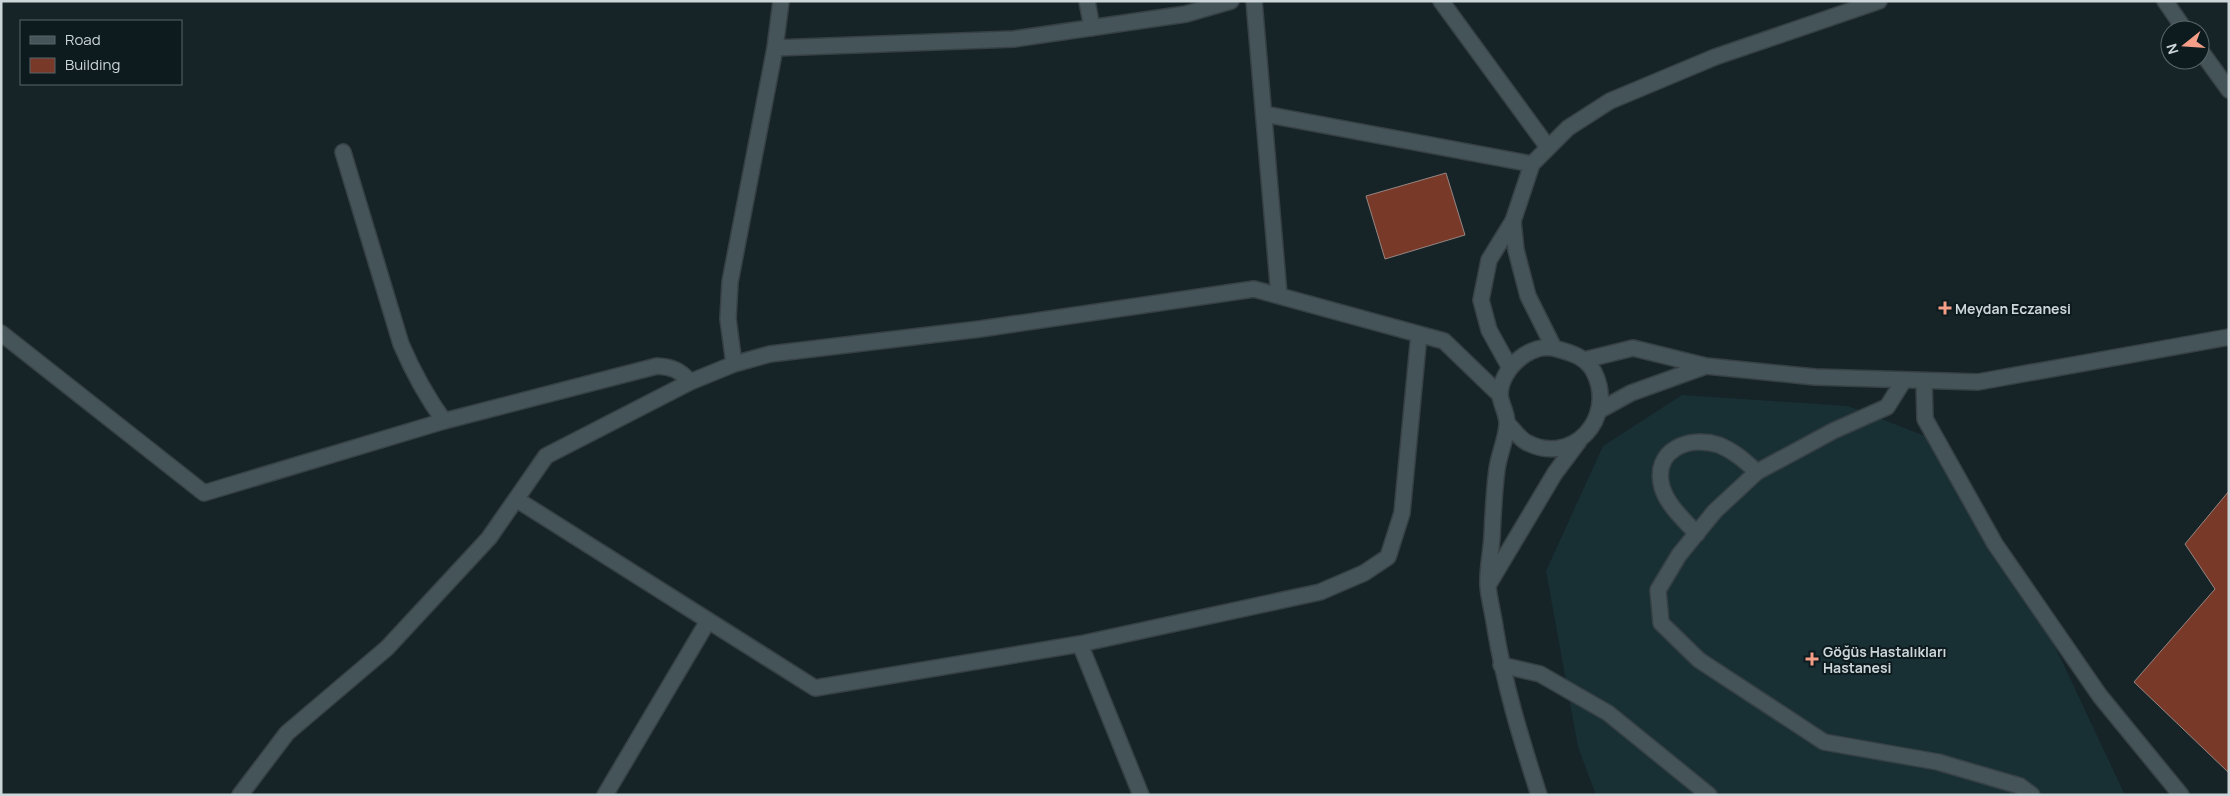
<svg xmlns="http://www.w3.org/2000/svg" width="2230" height="796" font-family="Manrope,sans-serif">
  <rect width="100%" height="100%" fill="#162428"/>
  <path fill="#182f34" d="M1682 395 1848 406 1948 445 2020 572 2125 795H1596L1578 747 1546 571 1603 446Z"/>
  <path fill="#793929" stroke="#968682" d="M1446 173 1465 235 1385 259 1366 196Z
    M2229 491V773L2134 682 2215 589 2185 544Z"/>
  <g fill="none" stroke-linecap="round" stroke-linejoin="round">
    <g stroke="#374145" stroke-width="18">
      <path id="service" d="M343 152 401 344C413 372 426 396 444 421
        M1904 380 1887 407 1833 431 1757 472 1715 511 1679 555 1658 590 1661 623 1699 660 1824 742 1938 762 2020 786 2032 795
        M1924 381 1925 419 1995 544 2100 696 2181 795
        M1697 534C1685 521 1667 505 1662 487 1652 450 1689 435 1719 445 1734 451 1745 461 1757 472
        M1501 665 1540 674 1608 713 1709 795"/>
    </g>
    <g stroke="#374145" stroke-width="18">
      <path id="minor" d="M1087 1 1092 28
        M1254 1 1279 295
        M1441 1 1547 146
        M2165 1 2185 30
        M775 48 1014 39 1186 14 1231 1
        M2200 50 2229 90
        M1264 114 1532 164
        M1513 221 1532 164 1568 128 1610 101 1715 57 1879 1
        M1 333 204 493 444 421 657 366C672 367 680 370 690 382
        M734 364 728 319 730 282 775 48 781 1
        M516 499 815 688 1080 644 1320 592 1364 573 1388 557 1402 513 1419 334
        M1080 644 1141 795
        M240 795 287 733 387 648 489 538 546 456 690 382 734 364 770 354 980 329 1254 289 1444 341 1500 395
        M605 795 708 621"/>
    </g>
    <g stroke="#374145" stroke-width="18">
      <path id="tertiary" d="M1513 221 1516 250 1528 296 1554 348
        M1584 360 1633 348 1706 366 1815 377 1978 382 2229 337
        M1510 368 1489 330 1481 300 1489 260 1513 221
        M1600 410 1631 393 1706 366
        M1507 423C1513 429 1519 438 1526 442 1572 467 1617 418 1594 372 1586 357 1572 353 1557 349 1531 341 1500 369 1500 395 1501 405 1508 415 1507 425 1506 440 1499 454 1497 469 1494 491 1493 514 1492 537 1491 553 1487 570 1488 586 1489 599 1493 613 1495 627 1504 684 1521 739 1539 795
        M1490 582 1555 473 1579 441"/>
    </g>
    <use href="#service" stroke="#455458" stroke-width="15"/>
    <use href="#minor" stroke="#455458" stroke-width="15"/>
    <use href="#tertiary" stroke="#455458" stroke-width="15"/>
  </g>
  <g fill="#f49e88" stroke="#0d1b1e" stroke-width="2">
    <path d="M1942.5 300.5h5v5h5v5h-5v5h-5v-5h-5v-5h5z"/>
    <path d="M1809.5 651.5h5v5h5v5h-5v5h-5v-5h-5v-5h5z"/>
  </g>
  <g text-anchor="middle" dominant-baseline="central" stroke-width="4" stroke-linejoin="round" paint-order="stroke">
    <g font-size="14" font-weight="bold" fill="#ccd5d8" stroke="#0d1b1e" text-anchor="start">
      <text x="1955" y="308">Meydan Eczanesi</text>
      <text x="1823" y="651">Göğüs Hastalıkları<tspan x="1823" dy="16">Hastanesi</tspan></text>
    </g>
  </g>
  <rect width="2230" height="796" fill="none" stroke="#ccd5d8" stroke-width="5"/>
  <rect x="20" y="20" width="162" height="65" fill="#0d1b1e" stroke="#596568"/>
  <rect x="30" y="36" width="25" height="8" fill="#455458" stroke="#596568"/>
  <text x="65" y="45" font-size="15" fill="#ccd5d8">Road</text>
  <rect x="30" y="58" width="25" height="15" fill="#793929" stroke="#596568"/>
  <text x="65" y="70" font-size="15" fill="#ccd5d8">Building</text>
  <g transform="translate(2185 45) rotate(253)"><circle r="24" fill="#0d1b1e" stroke="#596568"/>
  <path d="M0-4L9 19L0 12L-9 19Z" fill="#f49e88"/>
  <text y="-8" font-size="14" font-weight="bold" text-anchor="middle" fill="#ccd5d8">N</text>
  </g>
</svg>
